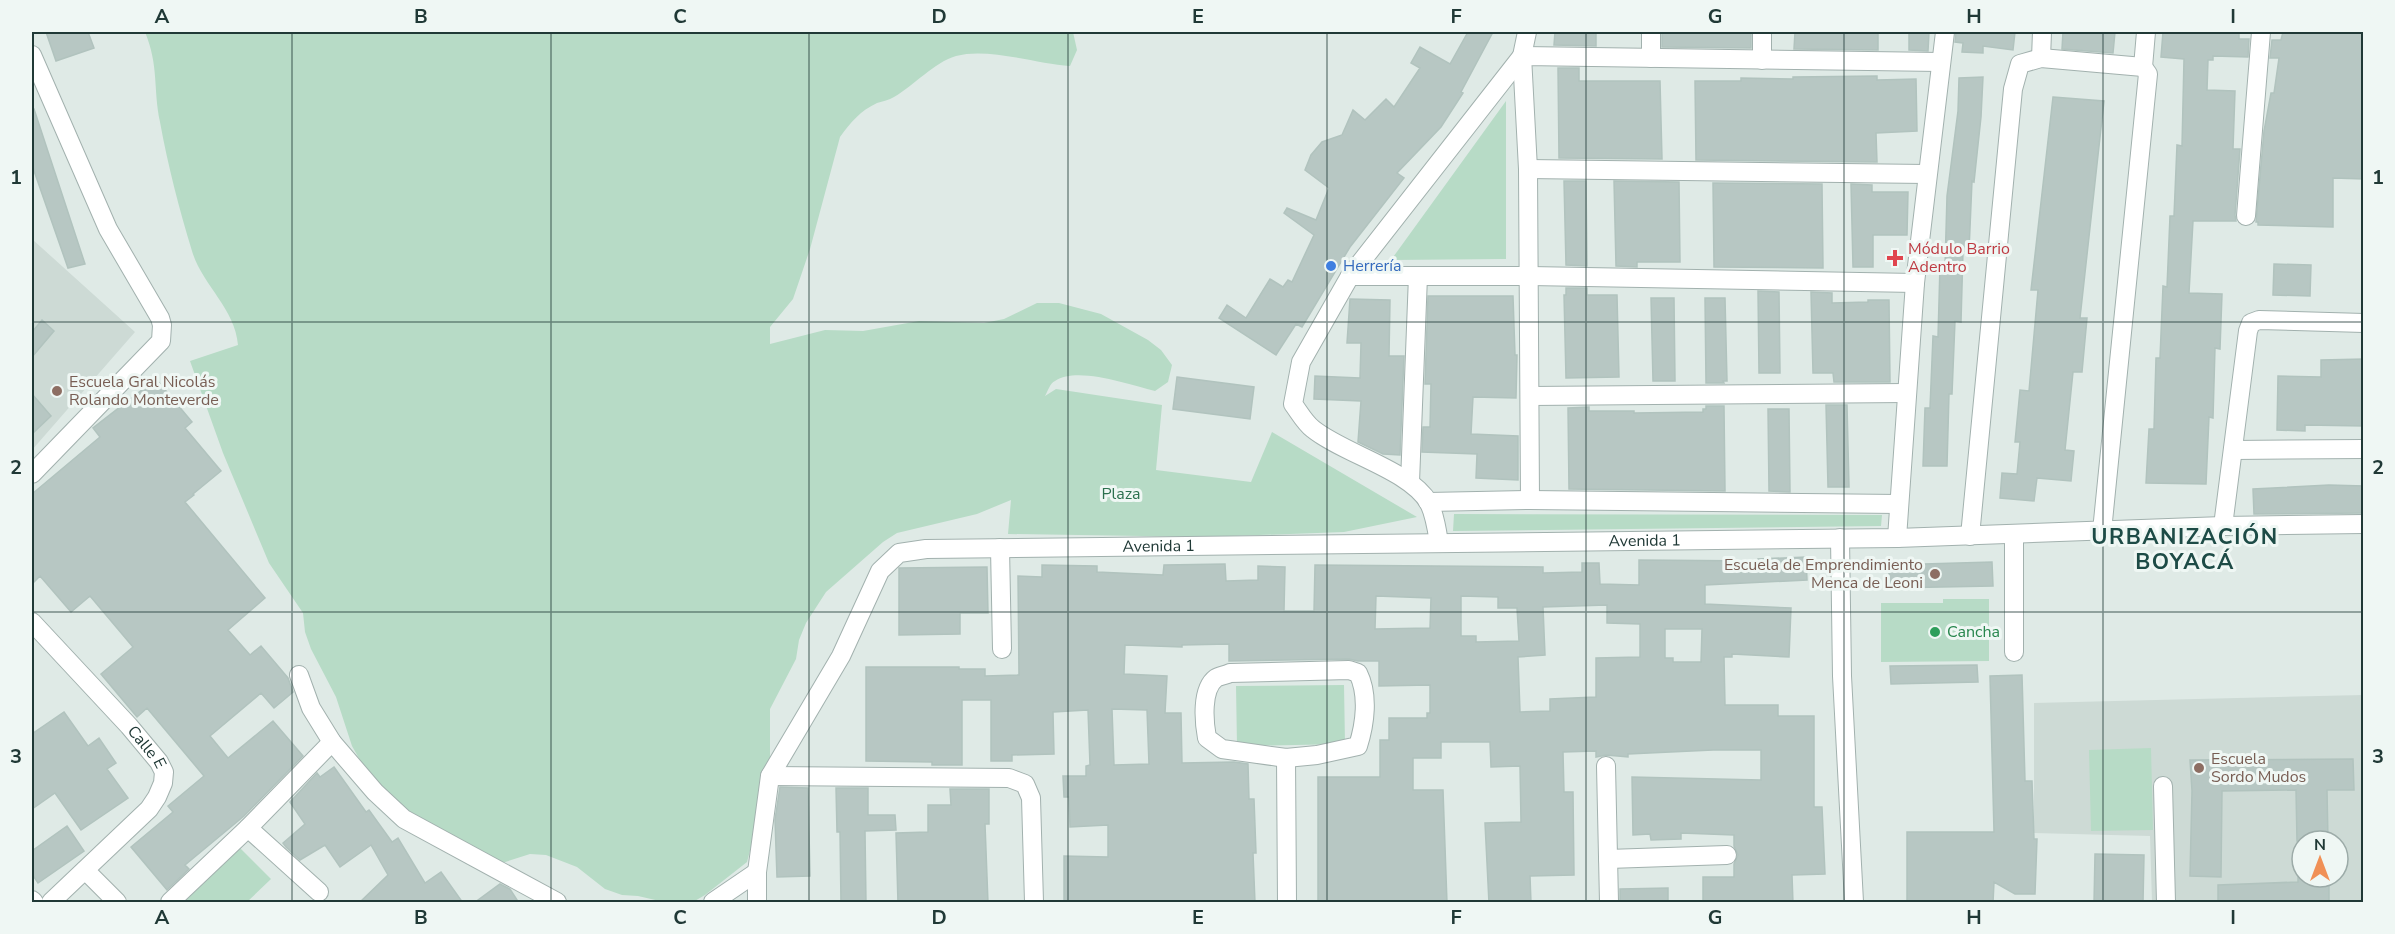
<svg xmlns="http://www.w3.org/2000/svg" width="2395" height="934" font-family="'Nunito Sans',sans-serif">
  <rect width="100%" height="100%" fill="#dfeae6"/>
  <path fill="#cddad5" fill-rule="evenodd" d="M32 239 135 332 32 450Z
    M2363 695V902H2152L2150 836 2034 833V703ZM2302 841H2338V877H2302Z"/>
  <path fill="#b7dbc6" d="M145 32H1073L1077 50 1070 66C1037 64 988 47 956 56 933 63 915 85 894 97 889 100 883 101 877 103 860 111 851 122 840 137L810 249 793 299 770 327V344L825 330 863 331 919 321 984 323 1004 319 1037 303H1059L1101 314 1148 340 1161 350 1172 365 1168 382 1155 391C1129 385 1078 366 1055 381 1050 383 1048 391 1045 396L1056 389 1162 405 1156 470 1251 482 1272 432 1417 517 1344 532 1205 537 1008 534 1011 500 977 514 897 533 883 542 826 592 806 623 799 640 796 659 770 709V760L756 828 747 862 705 895 693 902H664L638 896 622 895 605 889 577 867 546 855 530 854 499 864 424 828 382 789 361 762 352 746 336 697 311 649 305 632 303 613 269 563 223 453 190 361 238 345C235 308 202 285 192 251 179 208 168 166 160 122 153 88 159 66 145 32Z
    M1506 101V259L1391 260Z
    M1454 514 1882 515 1881 526 1453 531Z
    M1943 599H1989V661L1881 662V603H1943Z
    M1344 685 1345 744 1237 746 1236 686Z
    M2151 748 2153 830 2091 831 2089 750Z
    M240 848 271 879 247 902H184Z"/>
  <path fill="#b7c7c3" stroke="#b1c3be" stroke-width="1.5" fill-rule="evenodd" d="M46 32H88L94 48 56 61Z
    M1468 32H1493L1461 92 1463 93 1441 127 1397 173 1404 178 1350 247 1302 327 1296 324 1276 355 1219 318 1227 305 1246 318 1270 279 1283 287 1288 280 1292 282 1314 235 1284 213 1287 208 1316 220 1329 188 1305 170 1311 155 1322 142 1342 135 1353 110 1365 120 1386 99 1394 107 1420 68 1411 63 1420 47 1450 64Z
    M1555 32H1596V46L1554 45Z
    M1662 32H1751V48L1662 47Z
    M1795 32H1878V50L1794 49Z
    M1909 32H1929L1928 51 1909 50Z
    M1956 32H2015L2013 50 1983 46V53L1962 52 1963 43 1955 42Z
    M2063 32H2115L2113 53 2062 49Z
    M2163 32H2239V39H2249L2248 57 2213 56V60H2208L2207 90 2235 91 2233 149H2240L2235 215 2236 221H2193L2189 293 2222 294 2220 349 2215 348 2213 418 2209 417 2206 484 2146 483 2149 429H2154L2156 358H2160L2163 286 2167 287 2170 216H2174L2177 145 2182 146 2184 59 2161 57Z
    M2283 32H2364V179L2333 178V227L2258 225V222H2256L2264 131 2271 93H2274L2279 58H2270L2272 40H2281Z
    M1558 68H1579V81H1660L1662 159 1559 158Z
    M1877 76V80L1916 79 1917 131 1876 133 1877 162 1696 160 1695 81H1741V78L1793 79V77Z
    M1983 77 1981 117 1974 182 1972 181 1969 251H1963L1961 322 1955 321 1952 394H1949L1947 466H1923L1925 408H1930L1933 336 1938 337 1940 266 1945 267 1947 196 1958 111 1959 78Z
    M2053 97 2104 101 2080 318H2087L2082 372H2073L2065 450 2074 451 2071 481 2037 478 2034 501 2000 498 2002 473 2017 474 2020 442H2015L2020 390 2029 391 2038 290H2031Z
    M32 109H34L85 264 68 268 32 165Z
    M1564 181H1586L1587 266 1566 265Z
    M1614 181 1679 182 1680 262H1637V267L1616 266Z
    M1713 183 1822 184 1823 268 1714 267Z
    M1851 184 1872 185V192H1908L1907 235H1873V267H1853Z
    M2274 264 2311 265 2310 296 2273 295Z
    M1566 288H1587V295H1617L1619 377 1566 378 1564 295H1566Z
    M1758 291 1779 292 1780 373H1759Z
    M1811 292 1832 293V303L1868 302V300H1889L1890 382H1834L1833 373H1813Z
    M1428 296H1513L1515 355H1517L1516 398 1473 397 1471 434 1518 436V480L1476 478 1477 454 1422 452 1423 427H1430L1431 384H1425Z
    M1651 298H1674L1675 381H1653Z
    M1705 298H1725L1727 381H1723L1724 383H1706Z
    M1350 299 1390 300 1389 356H1404L1400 455 1383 454 1358 442 1361 401 1314 399 1315 376 1360 378 1361 343H1347Z
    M42 320 54 331 32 357V332Z
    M2364 359V426L2305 425V431L2277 430 2278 376 2321 377V360Z
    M1177 377 1254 387 1250 419 1173 409Z
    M156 379 192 422 185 428 221 471 193 494 194 495 185 502 265 598 228 630 250 655 261 646 288 678 293 692 274 708 261 693 210 736 228 758 273 721 303 756 244 816 185 865 189 869 167 890 131 847 173 812 168 806 204 776 147 708 137 717 101 674 133 647 90 596 71 612 40 576 32 584V494L100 437 93 428Z
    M32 394 51 416 32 434Z
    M1826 405H1847L1849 487H1828Z
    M1706 406H1724L1725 491 1569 489 1568 408 1589 407V411H1634V413L1703 412V409H1706Z
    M1768 409H1789L1790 492 1769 491Z
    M2329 485 2364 486V513L2254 514 2253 489Z
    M1806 557 1807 580 1705 585V604L1791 608 1789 657 1732 654V657H1724L1725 705H1778V716H1814V807H1822L1825 874 1792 875 1793 903H1703V877H1734V864L1738 855 1734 846V835L1681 833V839L1651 840 1650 834 1633 835 1632 777 1761 780V750H1713L1628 754V757L1606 755 1596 757V751L1563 752 1564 792H1573L1574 875 1530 876 1531 903H1489L1485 823 1521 822 1520 766 1491 767 1490 742H1441V758H1413V790H1443L1447 903H1318V777H1380V740H1389V718H1427V713H1430V685L1379 686V661H1358L1349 659 1229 661V644L1182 645V647L1125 645 1124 674 1167 676 1165 713H1181L1182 763 1234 762 1248 764 1249 799H1254L1256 853H1253L1255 903H1064V856L1108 857V825L1070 827 1069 797H1064L1063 776H1086V766L1090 765 1088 710 1053 712 1054 754 1012 755V761H991V700H962V765H932V762L866 761V667H959V669H985V676L1019 675 1018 576 1042 577V565L1097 566V572L1163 575 1164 565 1225 564 1226 581 1258 580V566L1285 567 1284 611H1314L1315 565 1543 567V573L1582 572V563H1599L1600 584 1639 585V560L1758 561V559ZM1376 596 1431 598 1430 628 1375 629ZM1461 596 1498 597V608H1517L1519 641 1476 642V636H1461ZM1607 605V623L1640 624V657L1596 658V697L1550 699V711L1520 712 1518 657 1545 655 1543 607ZM1665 629H1702L1701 662H1673V658H1665ZM1112 709 1147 710 1149 764 1114 765Z
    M1992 562 1993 586 1889 588V565Z
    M987 567 988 613H960V634L899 635V568Z
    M1977 665 1978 682 1891 684 1890 666Z
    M2022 675 2025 781H2032L2034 839H2037L2035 894H2015L1994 882 1993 903H1907V832H1994L1990 676Z
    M64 712 88 746 99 738 116 763 107 769 128 798 81 830 55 793 32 809V734Z
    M2353 759 2354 790H2327L2328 841H2297L2296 790 2222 791 2221 877 2190 876 2192 791 2190 760Z
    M334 767 366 812 369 810 392 842 398 838 425 883 441 872 463 903H359L388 875 371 845 340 867 325 845 300 860 286 847 283 843 305 824 290 802 317 773 320 777Z
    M780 787 808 788 810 876 777 877 775 820Z
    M836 788H868V815H895L896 830 865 831 866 903H841L840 832H837Z
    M950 789H989V824H985L988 903H898L896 833 928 832V805H951Z
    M67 826 84 851 38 883 32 874V851Z
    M2095 854 2144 855 2143 903H2094Z
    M2298 877H2329V903H2218V885L2298 882Z
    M500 884 510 889 519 903H474Z
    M1668 888V903H1620V889Z"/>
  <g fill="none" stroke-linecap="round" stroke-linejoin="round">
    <g stroke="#a2b1ae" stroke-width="20">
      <g id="minor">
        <path d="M1527 32 1522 56 1528 169 1530 500"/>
        <path d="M1651 32V58"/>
        <path d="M1762 32V60"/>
        <path d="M32 55 108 229 160 318 162 325 161 341 32 474"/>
        <path d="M2041 58 2042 32"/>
        <path d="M2143 67 2146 32"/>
        <path d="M1528 169 1927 174"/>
        <path d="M2246 216 2261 32"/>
        <path d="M1350 276H1530L1915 283"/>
        <path d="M1530 396 1907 393"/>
        <path d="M2233 450 2364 449"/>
        <path d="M1410 482 1418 276"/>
        <path d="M1428 502 1530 500 1899 504"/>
        <path d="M2223 526 2248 331 2251 323 2259 320 2364 323"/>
        <path d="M2014 534V652"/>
        <path d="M1970 536 2013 89 2020 64 2041 58 2143 67 2148 74 2102 531"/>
        <path d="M1840 538 1842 676 1854 902"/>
        <path d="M1897 538 1915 283 1945 32"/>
        <path d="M1439 543C1437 530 1435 515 1429 503 1410 470 1344 454 1313 429 1305 423 1299 412 1293 404L1301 362 1350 276 1522 56 1940 62"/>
        <path d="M1000 548 1002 649"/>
        <path id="s1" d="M32 622 129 726 159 762 164 772 163 783 157 797 149 809 51 902"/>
        <path d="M1349 670 1358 673C1369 695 1365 724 1358 746L1317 755 1286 758 1222 749 1207 738C1204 722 1201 689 1216 678 1219 676 1226 675 1230 673Z"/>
        <path d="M299 675 311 708 332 742 375 792 404 819 557 902"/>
        <path d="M1286 758 1287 902"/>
        <path d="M1606 766 1609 902"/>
        <path d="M770 776 1009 778 1025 784 1031 798 1034 902"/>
        <path d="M2163 786 2166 902"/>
        <path d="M248 828 319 892"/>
        <path d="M1608 859 1727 855"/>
        <path d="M85 870 117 902"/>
        <path d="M32 900 34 902"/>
        <path d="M170 902 248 828 332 742"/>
        <path d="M713 902 757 872"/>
        <path id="s2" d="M757 902V872L770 776 841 656 880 571 899 553 926 549 1897 538 2223 526 2364 524"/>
      </g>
    </g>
    <use href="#minor" stroke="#fff" stroke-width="18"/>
  </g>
  <path fill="none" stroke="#203936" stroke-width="1.5" stroke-opacity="0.55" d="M292 32V902M551 32V902M809 32V902M1068 32V902M1327 32V902M1586 32V902M1844 32V902M2103 32V902M32 322H2364M32 612H2364"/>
  <path fill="#e0444e" stroke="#eff7f4" stroke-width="2" d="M1892 249h6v6h6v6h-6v6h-6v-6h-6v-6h6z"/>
  <circle fill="#3f7fe0" stroke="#eff7f4" stroke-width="2" cx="1331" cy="266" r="6"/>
  <g fill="#8d6e63" stroke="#eff7f4" stroke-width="2">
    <circle cx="57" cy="391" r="6"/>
    <circle cx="1935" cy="574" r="6"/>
    <circle cx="2199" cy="768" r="6"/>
  </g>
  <circle fill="#2e9e5b" stroke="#eff7f4" stroke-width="2" cx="1935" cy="632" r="6"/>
  <g text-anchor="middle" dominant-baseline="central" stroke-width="6" stroke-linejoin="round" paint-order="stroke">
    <g font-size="16" fill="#be3a42" stroke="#eff7f4" text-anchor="start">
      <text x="1908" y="249">Módulo Barrio<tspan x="1908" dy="18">Adentro</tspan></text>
    </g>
    <g font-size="16" fill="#366cbe" stroke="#eff7f4" text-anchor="start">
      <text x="1343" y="266">Herrería</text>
    </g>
    <g font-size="16" fill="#785e54" stroke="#eff7f4" text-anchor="start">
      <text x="69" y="382">Escuela Gral Nicolás<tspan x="69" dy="18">Rolando Monteverde</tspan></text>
      <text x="1923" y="565" text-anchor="end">Escuela de Emprendimiento<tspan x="1923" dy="18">Menca de Leoni</tspan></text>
      <text x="2211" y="759">Escuela<tspan x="2211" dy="18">Sordo Mudos</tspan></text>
    </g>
    <g font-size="16" fill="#2b704e" stroke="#eff7f4">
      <text x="1121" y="494">Plaza</text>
    </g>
    <g font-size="16" fill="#203936" stroke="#eff7f4">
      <text stroke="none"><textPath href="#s2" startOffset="1132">Avenida 1</textPath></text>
      <text stroke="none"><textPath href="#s2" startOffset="646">Avenida 1</textPath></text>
      <text stroke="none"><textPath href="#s1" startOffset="170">Calle E</textPath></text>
    </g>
    <g font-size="16" fill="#27864d" stroke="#eff7f4" text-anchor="start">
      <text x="1947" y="632">Cancha</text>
    </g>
    <g font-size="22" font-weight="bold" letter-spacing="1.5" fill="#1d4b46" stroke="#eff7f4">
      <text x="2185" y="537">URBANIZACIÓN<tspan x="2185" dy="25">BOYACÁ</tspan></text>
    </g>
  </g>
  <rect width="2395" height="934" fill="none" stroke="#eff7f4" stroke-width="66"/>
  <g transform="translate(2320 859)"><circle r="28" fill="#eff7f4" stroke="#9caba8" stroke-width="1.5"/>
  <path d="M0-4.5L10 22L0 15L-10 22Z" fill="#f09056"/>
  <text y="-9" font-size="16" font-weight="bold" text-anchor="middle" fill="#203936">N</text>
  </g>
  <rect x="33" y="33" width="2329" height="868" fill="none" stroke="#203936" stroke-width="2"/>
  <g font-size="20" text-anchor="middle" font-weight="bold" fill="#203936">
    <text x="162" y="23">A</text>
    <text x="421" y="23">B</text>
    <text x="680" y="23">C</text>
    <text x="939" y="23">D</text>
    <text x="1198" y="23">E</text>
    <text x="1456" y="23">F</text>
    <text x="1715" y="23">G</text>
    <text x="1974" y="23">H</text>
    <text x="2233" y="23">I</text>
    <text x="16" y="184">1</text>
    <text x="2378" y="184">1</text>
    <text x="16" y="474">2</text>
    <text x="2378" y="474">2</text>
    <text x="16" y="763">3</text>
    <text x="2378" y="763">3</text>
    <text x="162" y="924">A</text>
    <text x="421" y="924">B</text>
    <text x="680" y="924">C</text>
    <text x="939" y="924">D</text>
    <text x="1198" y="924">E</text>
    <text x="1456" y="924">F</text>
    <text x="1715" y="924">G</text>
    <text x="1974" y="924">H</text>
    <text x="2233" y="924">I</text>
  </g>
</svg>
